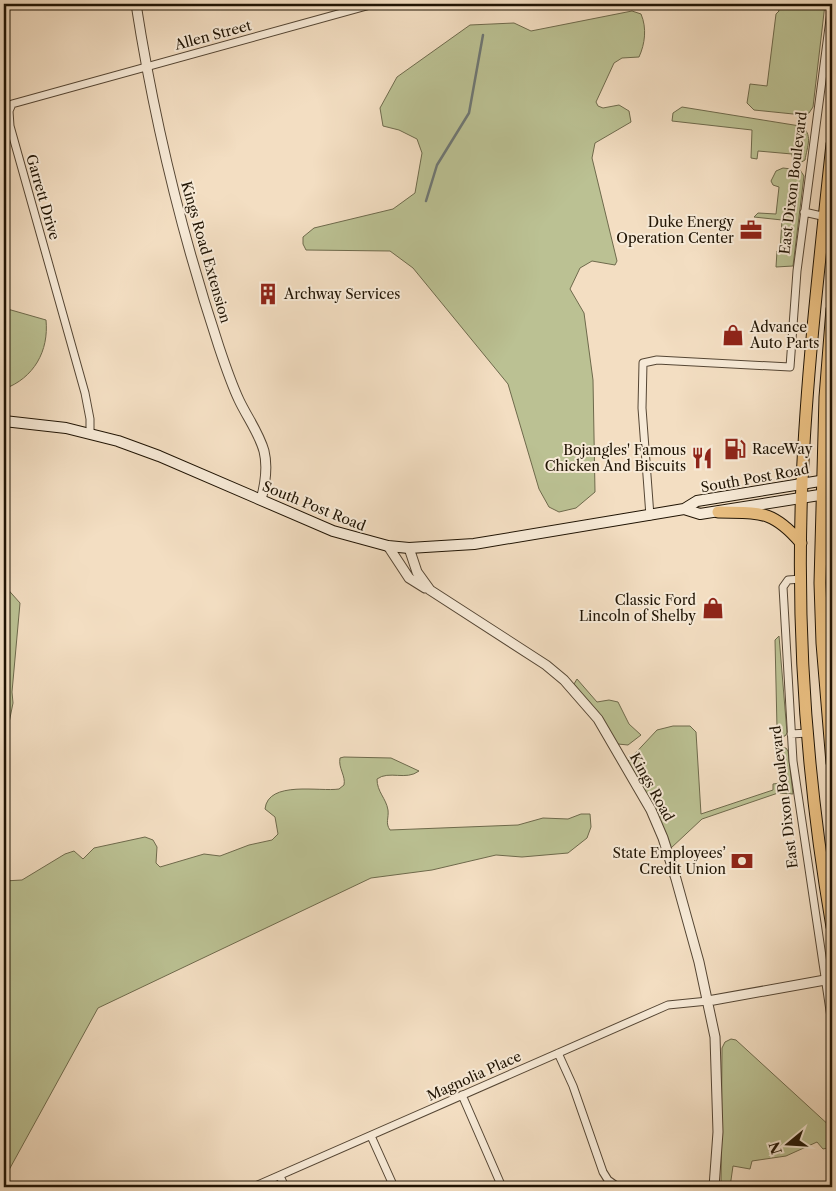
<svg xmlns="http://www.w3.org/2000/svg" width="836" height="1191" font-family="'Libre Caslon Text',serif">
  <rect width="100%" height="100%" fill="#f3dec2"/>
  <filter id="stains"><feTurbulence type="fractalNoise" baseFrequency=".004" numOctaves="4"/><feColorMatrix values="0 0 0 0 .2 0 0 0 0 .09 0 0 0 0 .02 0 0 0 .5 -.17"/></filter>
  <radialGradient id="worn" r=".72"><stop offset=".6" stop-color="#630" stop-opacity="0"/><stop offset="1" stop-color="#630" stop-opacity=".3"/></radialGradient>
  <path fill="#bbc193" stroke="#6e6a4c" d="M778 4H825L813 107 809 113 803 115 754 110 747 103 750 84 767 86 776 14 779 11Z
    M632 11 641 14C647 28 645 44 639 57L622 58 614 63 596 102 598 106 603 108 619 105 629 111 631 122 595 143 592 158 617 261 615 265 592 261 580 268 570 289 584 313 593 380 595 492 576 508 559 512 549 507 539 489 508 384 413 268 390 251 306 250 303 244V237L314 228 393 209 415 193 422 153 417 139 399 130 383 126 380 108 397 77 470 25 514 23 531 31Z
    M682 107 800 126C814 133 807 147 805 160L800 163 793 162 792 154 758 151 757 159 751 158 752 130 672 121 673 113Z
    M783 168 800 170 804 176 793 266 776 267 777 251 780 250 782 220 754 217 758 213 776 214 779 187 773 185 771 181 776 171Z
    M4 308 46 320C49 351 34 378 4 389Z
    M4 585 20 603 12 692 13 703 4 748Z
    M832 593V719L827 629Z
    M779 636 787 733 785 736 777 737 781 733 777 728 775 640Z
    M577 679 597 702 609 700 618 702 629 724 641 735 628 745 618 744 574 684Z
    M673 726H690L696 732 701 814 773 790V784L780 783 779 757 782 754 778 748H786L788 751 793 794 778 793 702 819 671 848 657 815 628 761 657 730Z
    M344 757 391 758 419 771C406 781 389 770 377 779 377 792 386 798 388 810 389 818 385 823 390 830L518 825 543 818 568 819 581 814H590L591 827 587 838 568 853 522 857 496 855 432 870 371 878 98 1008 4 1179V881L22 880 65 854 74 851 83 859 94 848 145 837 153 840 157 847 156 863 160 867 204 854 220 856 249 845 272 840 278 834 275 817 265 809C268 780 320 792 339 789L344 785C346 776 338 768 340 758Z
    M731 1039 736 1040 832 1128V1147L823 1149 817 1142 786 1156 752 1161 750 1169 733 1166 730 1187H721L722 1048 725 1042Z"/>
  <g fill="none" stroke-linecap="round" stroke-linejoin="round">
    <path stroke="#6e7774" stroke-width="2.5" d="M426 201 437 165 469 113 483 35"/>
    <g stroke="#554634" stroke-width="9">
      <path id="minor" d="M804 212 826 217
        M90 432V419L85 393 10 126 9 111 12 104 374 4
        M650 516 642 408 643 363 657 360 790 367 797 271 832 4
        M801 579 788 580 783 587 793 761 832 1024
        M791 734 808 733
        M558 1053 573 1086 603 1172 608 1180 618 1187
        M462 1095 502 1187
        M371 1136 394 1187
        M280 1176 285 1187
        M253 1187 668 1005 708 1001"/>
    </g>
    <g stroke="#554634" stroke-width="11">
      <path id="tertiary" d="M136 4C154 120 182 235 219 347 225 365 231 383 239 400 247 417 259 433 264 451 268 467 265 485 261 500
        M388 546 409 578 425 588
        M409 548 417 572 430 590 546 665 564 680 598 719 651 810 663 838 676 879 699 962 715 1037 718 1132 714 1187
        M708 1001 825 980"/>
    </g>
    <g stroke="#201404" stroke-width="12">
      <path id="secondary" d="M4 421 66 428 118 441 159 456 333 531 388 546 409 548 474 544 684 509 697 501 832 479
        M684 509 700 514 832 493"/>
    </g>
    <g stroke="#201404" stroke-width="13">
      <path id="trunk" d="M832 144C820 257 807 369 802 482 796 630 807 782 832 927
        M832 309 825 397 820 583 822 643 832 763
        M718 512C759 513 772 509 801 543"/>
    </g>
    <use href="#minor" stroke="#f7ead7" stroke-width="7"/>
    <use href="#tertiary" stroke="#f7ead7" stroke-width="9"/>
    <use href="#secondary" stroke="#f7ead7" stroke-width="10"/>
    <use href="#trunk" stroke="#eabf81" stroke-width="11"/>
  </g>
  <defs>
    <g id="office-bare" transform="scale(1.725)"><path d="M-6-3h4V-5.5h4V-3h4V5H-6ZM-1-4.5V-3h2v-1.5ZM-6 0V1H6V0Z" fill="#8f2418" stroke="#f7ead7" stroke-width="2.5" paint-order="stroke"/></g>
    <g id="building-bare" transform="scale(1.725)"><path d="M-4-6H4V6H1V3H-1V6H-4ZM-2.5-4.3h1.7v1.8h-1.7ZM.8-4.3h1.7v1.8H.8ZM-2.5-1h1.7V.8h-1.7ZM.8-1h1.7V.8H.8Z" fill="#8f2418" stroke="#f7ead7" stroke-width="2.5" paint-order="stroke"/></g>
    <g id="shop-bare" transform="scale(1.725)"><path d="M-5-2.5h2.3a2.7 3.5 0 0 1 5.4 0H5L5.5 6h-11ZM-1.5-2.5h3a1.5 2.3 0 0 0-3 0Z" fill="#8f2418" stroke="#f7ead7" stroke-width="2.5" paint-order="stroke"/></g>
    <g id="fuel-bare" transform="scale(1.725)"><path d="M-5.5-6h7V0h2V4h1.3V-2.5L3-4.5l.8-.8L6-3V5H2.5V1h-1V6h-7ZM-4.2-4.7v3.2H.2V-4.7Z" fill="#8f2418" stroke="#f7ead7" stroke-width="2.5" paint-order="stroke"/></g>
    <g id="restaurant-bare" transform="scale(1.725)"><path d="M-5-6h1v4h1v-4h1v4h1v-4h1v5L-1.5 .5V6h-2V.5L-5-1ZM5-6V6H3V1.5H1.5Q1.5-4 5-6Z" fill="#8f2418" stroke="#f7ead7" stroke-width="2.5" paint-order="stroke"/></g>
    <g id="bank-bare" transform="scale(1.725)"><path d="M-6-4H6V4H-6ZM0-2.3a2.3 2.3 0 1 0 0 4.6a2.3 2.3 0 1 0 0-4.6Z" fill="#8f2418" stroke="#f7ead7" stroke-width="2.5" paint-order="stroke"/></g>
  </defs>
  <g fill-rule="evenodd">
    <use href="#office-bare" x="751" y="230"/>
    <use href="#building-bare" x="268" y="294"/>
    <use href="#shop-bare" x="733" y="335"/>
    <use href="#fuel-bare" x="735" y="449"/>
    <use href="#restaurant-bare" x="702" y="458"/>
    <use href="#shop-bare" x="713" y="608"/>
    <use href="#bank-bare" x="742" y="861"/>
  </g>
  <g text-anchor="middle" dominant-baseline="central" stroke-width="4" stroke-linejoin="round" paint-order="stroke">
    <g font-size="14" fill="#201404" stroke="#f7ead7">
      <text transform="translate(213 35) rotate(-15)">Allen Street</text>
      <text transform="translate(793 183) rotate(-83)">East Dixon Boulevard</text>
      <text transform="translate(43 197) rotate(74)">Garrett Drive</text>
      <text transform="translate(206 252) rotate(74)">Kings Road Extension</text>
      <text transform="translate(755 478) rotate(-10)">South Post Road</text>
      <text transform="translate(314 506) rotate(22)">South Post Road</text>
      <text transform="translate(652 787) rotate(61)">Kings Road</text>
      <text transform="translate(784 797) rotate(-97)">East Dixon Boulevard</text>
      <text transform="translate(474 1076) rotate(-24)">Magnolia Place</text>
    </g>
    <g font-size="14" fill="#201404" stroke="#f7ead7" text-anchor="end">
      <text x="734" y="222">Duke Energy<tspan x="734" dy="16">Operation Center</tspan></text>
      <text x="284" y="294" text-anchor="start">Archway Services</text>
      <text x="750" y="327" text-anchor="start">Advance<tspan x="750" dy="16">Auto Parts</tspan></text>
      <text x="752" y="449" text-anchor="start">RaceWay</text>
      <text x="686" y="450">Bojangles' Famous<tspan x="686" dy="16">Chicken And Biscuits</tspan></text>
      <text x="696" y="600">Classic Ford<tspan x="696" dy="16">Lincoln of Shelby</tspan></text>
      <text x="726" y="853">State Employees’<tspan x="726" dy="16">Credit Union</tspan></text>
    </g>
  </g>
  <rect width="836" height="1191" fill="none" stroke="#f3dec2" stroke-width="20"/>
  <rect x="5" y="5" width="826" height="1181" fill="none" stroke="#201404" stroke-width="2.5"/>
  <rect x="10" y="10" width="816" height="1171" fill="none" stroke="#201404"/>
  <g transform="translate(788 1144) rotate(252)" stroke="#f7ead7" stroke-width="4" paint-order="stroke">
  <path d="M0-4L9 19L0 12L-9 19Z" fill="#201404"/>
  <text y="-8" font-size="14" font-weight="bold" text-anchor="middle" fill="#201404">N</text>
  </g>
  <rect width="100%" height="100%" filter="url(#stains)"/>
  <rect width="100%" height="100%" fill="url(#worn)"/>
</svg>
